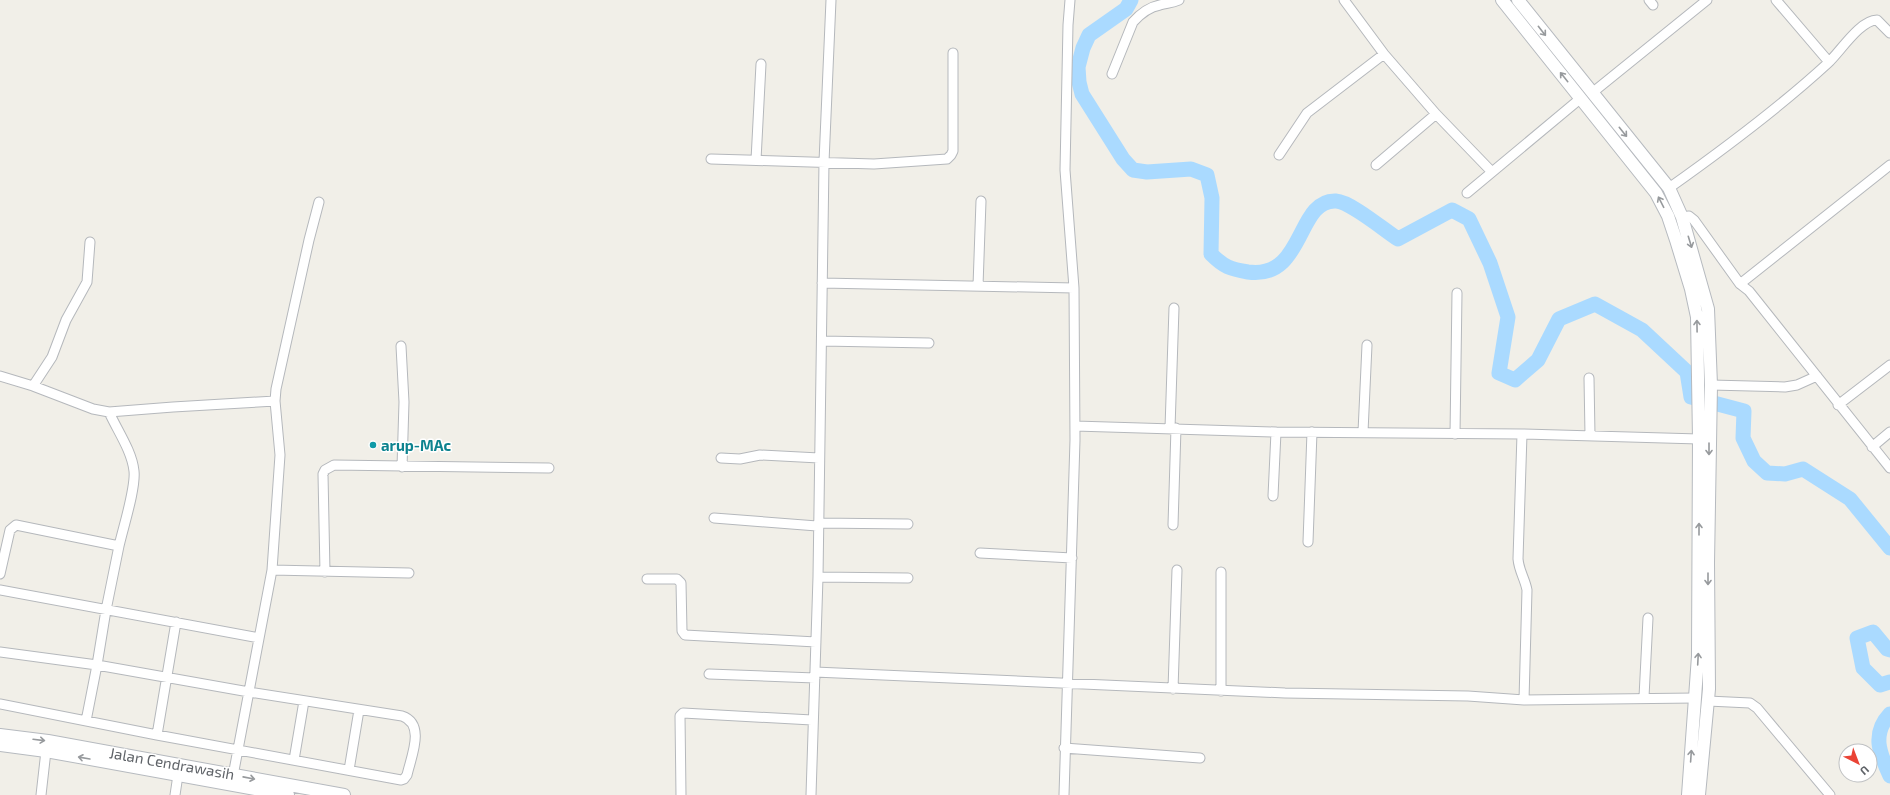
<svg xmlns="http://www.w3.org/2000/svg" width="1890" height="795" font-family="'Exo 2',sans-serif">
  <rect width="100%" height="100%" fill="#f1efe8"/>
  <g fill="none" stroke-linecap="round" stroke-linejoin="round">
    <path stroke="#aadaff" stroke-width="15" d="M1131 0 1126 9 1089 35 1083 48 1078 67 1079 82 1082 94 1123 159 1133 170 1147 172 1191 169 1207 175 1212 198 1211 254C1224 267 1230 269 1248 272 1305 280 1296 199 1336 201 1351 202 1384 230 1398 239L1452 210 1469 219 1490 263 1508 317 1499 373 1515 380 1538 360 1559 319 1595 304 1642 330 1687 372 1691 397 1744 411 1743 438 1754 461 1767 473 1785 474 1803 469 1850 499 1890 548
      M1890 650 1887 649 1873 632 1857 638 1863 668 1880 685 1890 682
      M1890 714C1871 734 1880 754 1890 776"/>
    <g stroke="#b5b8bc" stroke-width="11">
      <path id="street" d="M1344 0 1384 54 1436 114 1492 172
        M1649 0 1653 5
        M1776 0 1829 62
        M1112 74 1133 22C1141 13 1149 7 1160 5 1167 3 1172 3 1179 0
        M1592 93 1707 0
        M1279 155 1307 113 1384 54
        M711 159 874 164 947 159 951 155 953 151V53
        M756 160 761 64
        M1376 165 1436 114
        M1669 188C1724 149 1778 109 1828 63 1840 52 1860 20 1877 20L1890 33
        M1467 193 1581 98
        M1682 217 1689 216 1694 220 1740 284 1749 291 1890 468
        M822 283 1074 288
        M1740 284 1890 165
        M978 286 981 201
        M822 341 929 343
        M401 346 404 402 402 467
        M0 376 33 386 93 409 109 412 173 407 275 401
        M1589 378 1590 435
        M1711 385 1785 387 1797 385 1817 376
        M33 386 52 357 66 320 87 282 90 242
        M1838 405 1890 365
        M109 412C117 430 132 451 134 471 136 488 123 528 119 546
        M1075 426 1276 432 1522 434 1699 439
        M1170 428 1174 308
        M1363 432 1367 345
        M1455 434 1457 293
        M1522 434 1518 559C1519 571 1525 579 1527 590L1524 700
        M1872 447 1890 432
        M721 458 740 459 760 455 819 458
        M1273 496 1276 432
        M714 518 817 526
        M818 523 908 524
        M1173 525 1176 428
        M1308 542 1312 432
        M980 553 1072 558
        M272 570 409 573
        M325 572 323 474 325 470 334 465 549 468
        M1221 572V691
        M0 574 10 530 16 525 119 546 106 610 97 665 0 652
        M818 577 908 578
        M647 579H677L681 583 682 631 685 635 816 642
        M0 590 259 638
        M815 672 1285 693 1468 696 1524 700 1695 698
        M709 674 815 678
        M1173 689 1177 570
        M1644 697 1648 618
        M1708 701 1750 703 1757 708 1830 795
        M0 704 157 735 401 780 404 779 407 775C411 757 426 724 402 716L249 692 97 665 86 721
        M157 735 176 622
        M1064 748 1200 758
        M294 760 304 701
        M349 770 359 710
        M232 781 272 570 280 455 275 401 276 389 309 240 319 202
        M41 795 46 751
        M175 795 178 775
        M681 795 680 716 683 713 812 720
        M811 795 818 577 824 162 831 0
        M1064 795 1075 440 1074 288 1065 170 1068 25 1070 0"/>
    </g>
    <g stroke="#b6babf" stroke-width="14">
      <path id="secondary" d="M1502 0 1656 193 1668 216 1676 240 1691 289 1697 317 1699 439 1698 656 1688 795
        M1518 0 1669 188 1682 217 1708 309 1711 385 1708 563 1709 689 1699 795
        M0 735 48 741 344 795
        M0 745 46 751 288 795"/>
    </g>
    <use href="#street" stroke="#fff" stroke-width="9"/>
    <use href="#secondary" stroke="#fff" stroke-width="12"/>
  </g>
  <defs><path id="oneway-shaft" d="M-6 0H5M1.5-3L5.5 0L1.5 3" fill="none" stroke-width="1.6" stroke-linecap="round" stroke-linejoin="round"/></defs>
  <g stroke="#979a9d">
    <use href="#oneway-shaft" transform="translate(1542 31) rotate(52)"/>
    <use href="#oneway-shaft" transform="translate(1564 77) rotate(-129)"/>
    <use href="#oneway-shaft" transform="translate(1623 132) rotate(51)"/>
    <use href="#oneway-shaft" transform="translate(1661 202) rotate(-117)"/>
    <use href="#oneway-shaft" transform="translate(1690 242) rotate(73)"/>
    <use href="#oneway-shaft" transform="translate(1697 326) rotate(-91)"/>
    <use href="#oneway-shaft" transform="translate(1709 449) rotate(90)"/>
    <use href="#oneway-shaft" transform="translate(1699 529) rotate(-90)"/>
    <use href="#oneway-shaft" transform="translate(1708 579) rotate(90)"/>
    <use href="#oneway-shaft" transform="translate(1698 659) rotate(-87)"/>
    <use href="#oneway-shaft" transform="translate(39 740) rotate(7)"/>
    <use href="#oneway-shaft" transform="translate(1691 756) rotate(-86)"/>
    <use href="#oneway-shaft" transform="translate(84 758) rotate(-170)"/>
    <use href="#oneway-shaft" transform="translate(249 778) rotate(11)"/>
  </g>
  <circle fill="#0f9aa8" stroke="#fff" stroke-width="1.5" cx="373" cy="445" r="4"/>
  <g text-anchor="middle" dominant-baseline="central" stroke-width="3" stroke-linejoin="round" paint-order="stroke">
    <g font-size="15" font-weight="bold" fill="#0d838f" stroke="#fff" text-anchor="start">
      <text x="381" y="445">arup-MAc</text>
    </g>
    <g font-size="15" fill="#5f6368" stroke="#fff">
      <text transform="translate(172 763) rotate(10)">Jalan Cendrawasih</text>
    </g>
  </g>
  <g transform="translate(1858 763) rotate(138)"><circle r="19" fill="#ffffff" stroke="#bfc1c3"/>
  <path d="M0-3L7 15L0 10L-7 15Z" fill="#ea4335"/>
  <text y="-6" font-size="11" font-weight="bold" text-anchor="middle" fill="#5f6368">U</text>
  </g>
</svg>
